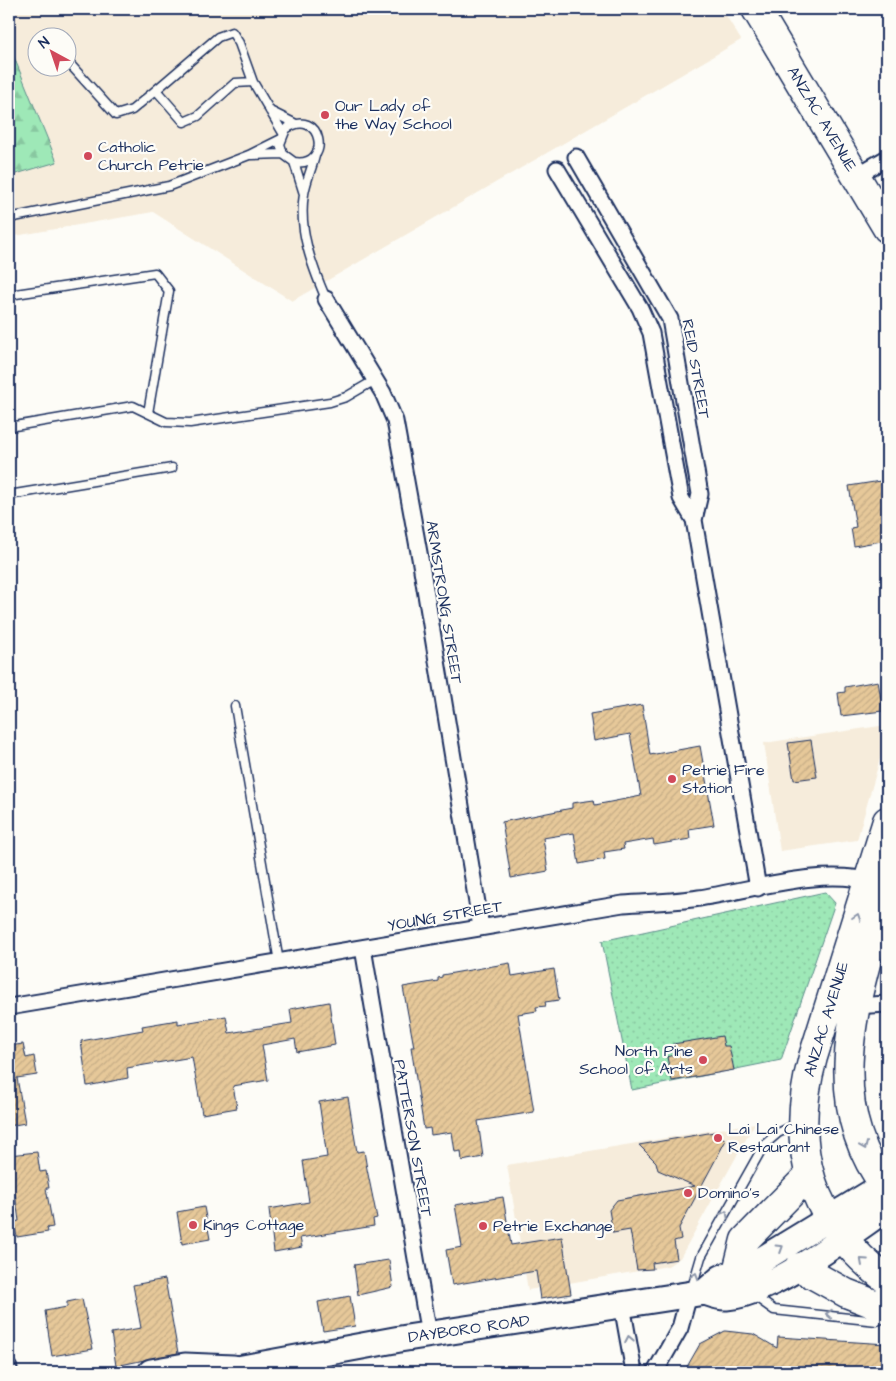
<svg xmlns="http://www.w3.org/2000/svg" width="896" height="1381" font-family="'Architects Daughter',sans-serif">
  <defs>
    <pattern id="forest-firs" width="22" height="20" patternUnits="userSpaceOnUse" patternTransform="scale(1.25)"><rect width="22" height="20" fill="#9ee8b7"/><path d="M5 1l3.5 6h-7zM16 11l3.5 6h-7z" fill="#88c7a0"/></pattern>
    <pattern id="park-dots" width="8" height="8" patternUnits="userSpaceOnUse" patternTransform="scale(1.25)"><rect width="8" height="8" fill="#9ee8b7"/><path d="M2 2h.1M6 6h.1" fill="none" stroke="#88c7a0" stroke-width="1.8" stroke-linecap="round"/></pattern>
    <pattern id="building-hatch" width="6" height="6" patternUnits="userSpaceOnUse" patternTransform="scale(1.25)"><rect width="6" height="6" fill="#e6c899"/><path d="M-1 1l2-2M0 6l6-6M5 7l2-2" fill="none" stroke="#c5ac86"/></pattern>
  </defs>
  <rect width="100%" height="100%" fill="#fdfcf7"/>
  <filter id="ink" filterUnits="userSpaceOnUse"><feTurbulence type="fractalNoise" baseFrequency=".02" numOctaves="2"/><feDisplacementMap in="SourceGraphic" scale="10" xChannelSelector="R" yChannelSelector="G"/><feConvolveMatrix kernelMatrix="1 2 1 2 8 2 1 2 1" color-interpolation-filters="sRGB"/></filter>
  <g filter="url(#ink)">
    <path fill="#f6ecdb" fill-rule="evenodd" d="M9 9H722L741 40 292 301 153 212 9 237ZM38 38H68V68H38Z
      M887 725V734L857 840 780 851 764 743Z
      M755 1123 680 1258 668 1266 528 1290 507 1165Z"/>
    <path fill="url(#forest-firs)" stroke="#5c8c8a" d="M9 45 57 162 9 176Z"/>
    <path fill="url(#park-dots)" stroke="#5c8c8a" d="M825 892 835 903 781 1060 632 1090 602 941Z"/>
    <path fill="url(#building-hatch)" stroke="#1b2f5e" d="M887 480V540L854 546 851 528 856 527 849 486Z
      M878 681 883 711 841 716 838 693 845 692V687Z
      M642 705 650 755 700 746 714 825 689 829 690 839 654 845 653 839 623 844 624 849 604 852 605 859 579 864 574 833 543 838 548 871 511 878 502 822 572 808V803L594 800 595 805 641 796 630 734 594 741 590 714Z
      M811 740 817 777 794 780 788 743Z
      M510 963 512 976 554 969 559 1000 545 1002 546 1006 536 1007 537 1011 518 1014 534 1112 478 1121 483 1157 462 1161 461 1151 455 1152 452 1132 431 1135 430 1128 424 1129 411 1047H414L403 987 438 981V978L442 977V975Z
      M329 1002 335 1045 297 1052 295 1039 262 1045 268 1080 233 1086 237 1108 202 1114 192 1057 127 1068 128 1078 87 1086 81 1041 143 1030 142 1026 178 1020V1024L226 1016 229 1033 292 1023 290 1009Z
      M722 1036 724 1046H729L734 1070 672 1081 667 1057 675 1055 673 1044Z
      M23 1044 26 1058 34 1056 37 1075 17 1078 25 1123 9 1126V1046Z
      M348 1097 357 1152 364 1151 367 1169 377 1218 373 1219 374 1226 300 1238 302 1247 274 1252 269 1209 309 1202 303 1161 327 1157 319 1102Z
      M714 1132 726 1140 679 1228 681 1239 674 1241 677 1259 652 1263 653 1269 637 1270 630 1230 613 1233 609 1210 617 1200 695 1186 658 1170 656 1162 639 1145Z
      M37 1152 40 1172 46 1171 49 1188H46L53 1227 47 1228 48 1232 17 1237 14 1222 19 1221 15 1193 11 1194 9 1155Z
      M503 1197 511 1245 562 1237 571 1294 540 1299 536 1271 452 1285 446 1250 462 1247 455 1205Z
      M204 1207 210 1239 182 1244 177 1212Z
      M389 1260 393 1287 358 1295 354 1265Z
      M165 1279 178 1353 116 1366 111 1333 141 1328 133 1285Z
      M350 1296 355 1326 323 1331 318 1302Z
      M82 1299 93 1349 52 1356 45 1311 67 1307V1302Z
      M725 1331 753 1334 777 1348 778 1337 887 1344V1372H684L700 1344Z"/>
    <g fill="none" stroke-linecap="round" stroke-linejoin="round">
      <g stroke="#1b2f5e" stroke-width="11">
        <path id="lane" d="M68 62 116 115 132 110 156 90
          M253 82 239 43 232 32 218 37 156 90 184 122 198 116 235 83 253 82 283 133
          M270 111 296 124
          M251 155 283 154
          M315 156C312 168 306 181 304 194 298 230 312 266 326 299
          M294 162C334 168 321 105 286 129L280 144 283 154 294 162 304 194
          M9 218 169 186 249 155 281 139
          M9 295 155 273 169 291 148 413
          M9 427 133 406 166 422 190 423 330 402 346 397 375 380
          M9 495 172 468
          M235 706 279 962
          M691 1291 701 1257 764 1145 778 1133 797 1124
          M753 1295 774 1310 877 1321 887 1317"/>
      </g>
      <g stroke="#1b2f5e" stroke-width="19">
        <path id="street" d="M576 157 670 319 700 494 694 520
          M557 169 640 308 651 333 681 498 694 520 758 888
          M856 176 887 158
          M326 299 383 393 395 421 420 558 481 927
          M363 948 429 1335
          M855 1006 887 1004
          M9 1007 623 904C648 902 674 902 699 898 753 890 821 867 873 882
          M622 1305 634 1372
          M9 1368V1372
          M655 1372 680 1328 689 1295"/>
      </g>
      <g stroke="#1b2f5e" stroke-width="29">
        <path id="primary" d="M705 1292 721 1278 758 1262 884 1185
          M151 1372 185 1366 233 1368
          M221 1372 400 1339 705 1292C711 1294 720 1298 727 1297 772 1294 849 1234 887 1208"/>
      </g>
      <g stroke="#1b2f5e" stroke-width="31">
        <path id="highway" d="M756 9 887 228
          M887 821 813 1057C788 1148 810 1222 887 1280
          M887 887C861 987 815 1096 887 1189
          M799 1267 846 1293 887 1309
          M737 1272 745 1240 809 1175"/>
      </g>
      <use href="#lane" stroke="#fdfcf7" stroke-width="8"/>
      <use href="#street" stroke="#fdfcf7" stroke-width="15"/>
      <use href="#primary" stroke="#fdfcf7" stroke-width="25"/>
      <use href="#highway" stroke="#fdfcf7" stroke-width="28"/>
    </g>
    <defs><path id="oneway-chevron" d="M-2-3.5L2.5 0L-2 3.5" fill="none" stroke-width="1.6" stroke-linecap="round" stroke-linejoin="round" transform="scale(1.25)"/></defs>
    <g stroke="#8c96aa">
      <use href="#oneway-chevron" transform="translate(857 917) rotate(-72)"/>
      <use href="#oneway-chevron" transform="translate(864 1146) rotate(67)"/>
      <use href="#oneway-chevron" transform="translate(725 1214) rotate(-61)"/>
      <use href="#oneway-chevron" transform="translate(780 1248) rotate(-32)"/>
      <use href="#oneway-chevron" transform="translate(863 1261) rotate(-138)"/>
      <use href="#oneway-chevron" transform="translate(695 1276) rotate(-72)"/>
      <use href="#oneway-chevron" transform="translate(829 1314) rotate(-176)"/>
      <use href="#oneway-chevron" transform="translate(629 1339) rotate(-101)"/>
    </g>
  </g>
  <g fill="#d1495b" stroke="#fdfcf7" stroke-width="2">
    <circle cx="325" cy="115" r="5"/>
    <circle cx="88" cy="156" r="5"/>
    <circle cx="672" cy="779" r="5"/>
    <circle cx="703" cy="1060" r="5"/>
    <circle cx="718" cy="1138" r="5"/>
    <circle cx="688" cy="1193" r="5"/>
    <circle cx="193" cy="1225" r="5"/>
    <circle cx="483" cy="1226" r="5"/>
  </g>
  <g text-anchor="middle" dominant-baseline="central" stroke-width="4.5" stroke-linejoin="round" paint-order="stroke">
    <g font-size="16" fill="#1b2f5e" stroke="#fdfcf7" text-anchor="start">
      <text x="335" y="106">Our Lady of<tspan x="335" dy="18">the Way School</tspan></text>
      <text x="98" y="147">Catholic<tspan x="98" dy="18">Church Petrie</tspan></text>
      <text x="682" y="770">Petrie Fire<tspan x="682" dy="18">Station</tspan></text>
      <text x="693" y="1051" text-anchor="end">North Pine<tspan x="693" dy="18">School of Arts</tspan></text>
      <text x="728" y="1129">Lai Lai Chinese<tspan x="728" dy="18">Restaurant</tspan></text>
      <text x="698" y="1193">Domino's</text>
      <text x="203" y="1225">Kings Cottage</text>
      <text x="493" y="1226">Petrie Exchange</text>
    </g>
    <g font-size="16" fill="#1b2f5e" stroke="#fdfcf7">
      <text transform="translate(822 119) rotate(59)">ANZAC AVENUE</text>
      <text transform="translate(696 369) rotate(80)">REID STREET</text>
      <text transform="translate(444 602) rotate(81)">ARMSTRONG STREET</text>
      <text transform="translate(445 916) rotate(-10)">YOUNG STREET</text>
      <text transform="translate(826 1019) rotate(-73)">ANZAC AVENUE</text>
      <text transform="translate(413 1138) rotate(80)">PATTERSON STREET</text>
      <text transform="translate(469 1329) rotate(-8)">DAYBORO ROAD</text>
    </g>
  </g>
  <rect width="896" height="1381" fill="none" stroke="#fdfcf7" stroke-width="30"/>
  <rect x="15" y="15" width="866" height="1351" fill="none" stroke="#1b2f5e" stroke-width="2" filter="url(#ink)"/>
  <g transform="translate(52 52) rotate(320)"><circle r="24" fill="#fdfcf7" stroke="#a3aaba"/>
  <path d="M0-4L9 19L0 12L-9 19Z" fill="#d1495b"/>
  <text y="-8" font-size="14" font-weight="bold" text-anchor="middle" fill="#1b2f5e">N</text>
  </g>
</svg>
